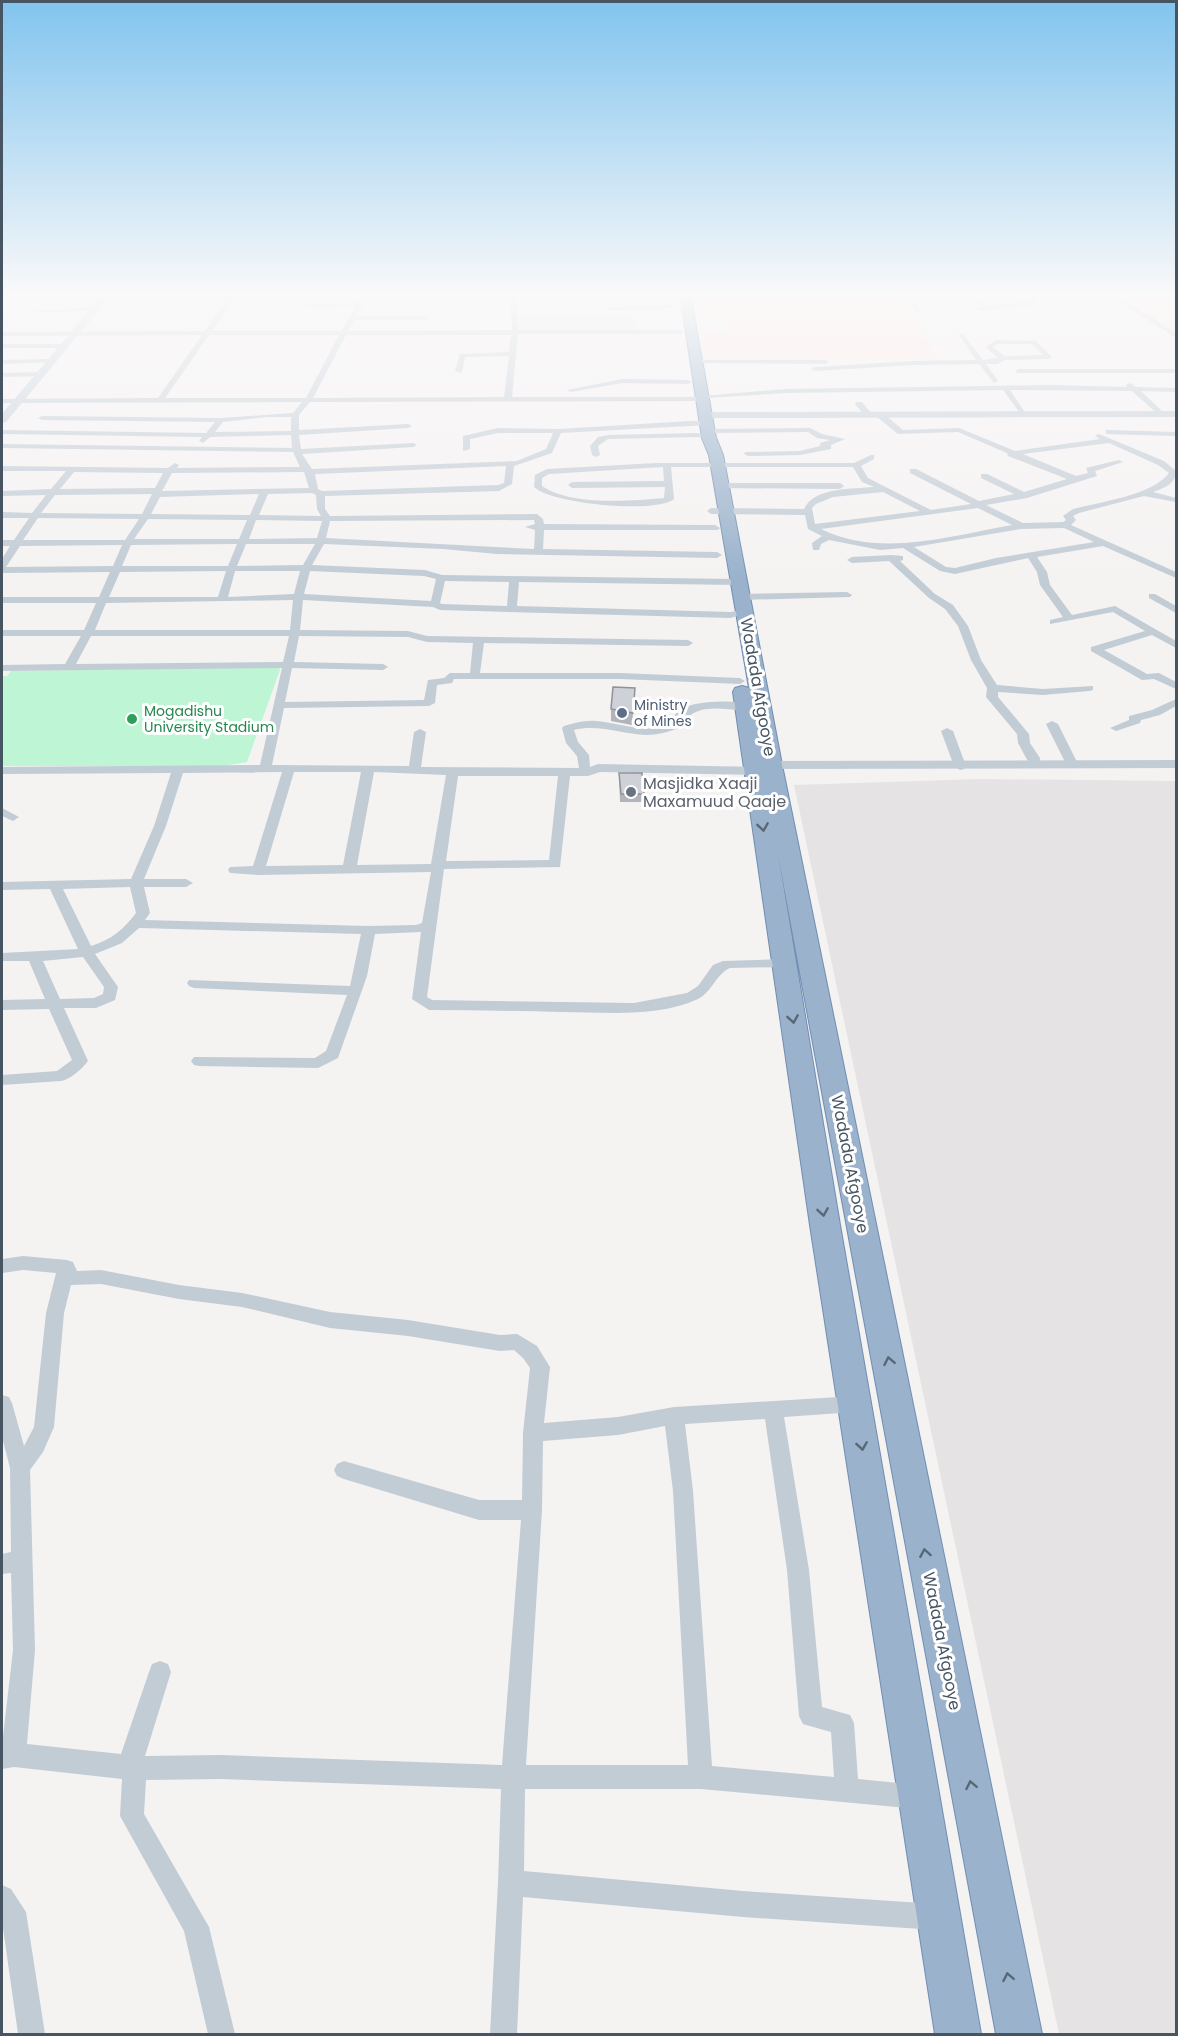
<svg xmlns="http://www.w3.org/2000/svg" width="1178" height="2036" font-family="Poppins,sans-serif">
  <rect width="100%" height="100%" fill="#f5f2f2"/>
  <path fill="#e6e3e4" d="M521 293H596L597 300H521Z
    M516 316H635L637 331H518Z
    M980 779 1176 781V2034H1059L794 785Z"/>
  <path fill="#fee6e3" d="M692 293H898L939 360 703 361 701 332H730L726 317H698Z
    M1113 293H1176V334Z"/>
  <path fill="#bef5d4" d="M281 667 247 762 222 766H2V676H7L11 671Z"/>
  <g fill="none" stroke-linecap="round" stroke-linejoin="round">
    <g stroke="#708eb2" stroke-width="2">
      <path id="trunk" d="M680 293H690L716 438 723 455 783 770 1042 2034H996L778 854 840 1225 981 2034H935L810 1225 733 692 735 688 742 686 749 688 709 455 702 438Z"/>
    </g>
    <path fill="#c2ccd5" fill-rule="evenodd" d="M232 293H238L212 331H341L356 306 304 307 301 305 359 302 365 293H371L356 316H427L430 318 427 320H354L348 331 512 330 510 293H516L518 330H680L683 332 680 334H518L512 397H690L786 389 1049 385 1127 387 1126 385 1130 383 1136 387 1176 388V392L1141 391 1163 412V416H1160L1132 391 1010 390 1026 414 1022 416 1003 390 786 393 706 398 703 401 310 402 299 415V430L408 424 412 426 408 428 299 435 301 449 413 443 417 445 413 447 302 454 312 469 517 461 546 449 553 433H498L470 439V449L463 451V436L498 428 559 429 689 421H708L712 423 708 425 561 433 552 453 514 466 512 484 499 491 325 496V509L330 516 537 514 543 519 544 524 715 525 720 528 718 530H544L543 549 717 552 722 555 717 558 497 554 443 549 324 544 312 565 425 570 442 575 738 579 743 582 738 585 519 582 517 606 730 612 744 610 749 613 730 618 440 610 433 607 303 600 300 630 408 631 427 636 688 640 693 643 688 646 484 643 480 673H620L740 678 745 681 740 684 620 679H454L452 683 437 685 435 703 429 706 284 708 272 765 409 766 414 732 420 729 426 732 421 767 579 768 577 756 566 743 562 728 564 726C575 723 585 720 596 721 618 723 640 732 662 727 673 724 672 715 681 709 694 701 739 698 750 707L744 710C717 709 694 702 679 728 668 732 658 735 646 735 622 734 598 724 574 730L578 742 589 755 590 767 598 764 762 767 768 771 762 775 600 772 588 776H570L560 867 444 869 427 997 432 1000 634 1003 687 993 698 986 713 965 723 961 784 959 791 963 784 967 730 968C716 974 712 992 698 999 657 1018 606 1012 562 1012 518 1011 473 1010 429 1010L412 999 421 932 375 934 367 976 338 1058 318 1068 199 1066 194 1065 191 1061 194 1057 315 1058 326 1051 347 995 194 988 189 986 187 983 189 980 350 986 361 934 139 928 122 943 95 954 118 987 115 1000 96 1008H64L88 1061C82 1069 71 1079 61 1081L2 1085V1075L57 1071 72 1060 49 1009 2 1010V1000L45 999 29 961H2V953L78 949 50 889 2 890V882L131 879 154 826 171 773 2 774V767L260 765 282 668 2 671V665L65 664 81 636H2V630H84L96 603H2V597H99L110 572 2 573V559L10 546H2V540H14L29 518H2V512L32 513 46 495 2 496V491L51 489 66 471H2V466L168 468 175 463 179 465 177 468 300 467 293 452 2 448V444L292 448 291 435 210 437 203 443 199 441 202 437 2 434V430L206 433 215 422 42 420 38 418 42 416 221 418 293 413 302 402 2 403V399L158 398 202 335 2 336V332L205 331 226 301H181L179 298 229 297ZM209 335H339L306 398H165ZM346 335H511L509 352 460 354 455 371 462 373 465 357 509 356 504 397 313 398ZM267 417H291V431L215 432 223 422ZM506 466 504 483 498 485 322 491 318 489 315 474ZM74 472 163 473 155 488 60 489ZM304 472 309 488 162 491 172 473ZM312 493 316 495 317 509 321 516 259 515 268 494ZM152 494 142 514 41 513 55 495ZM259 494 250 515 151 514 160 497ZM38 518 139 519 125 540H23ZM148 519 247 520 239 539H134ZM256 520 322 521 317 538 249 539ZM534 520 535 524 525 527 535 530 534 549 326 538 330 521ZM237 544 228 566H122L131 545ZM246 544H315L303 565 237 566ZM122 545 113 566 6 567 20 546ZM226 571 218 597H109L120 572ZM235 571H300L294 594 228 597ZM310 571 424 576 436 579 431 601 304 594ZM445 581 509 582 507 606 442 604 440 603ZM293 600 290 630H95L106 603ZM91 636H289L283 662 76 664ZM299 636 408 637 427 642 473 643 470 673H450L444 678 428 680 424 700 285 702 292 668 383 670 388 667 383 664 294 662ZM282 772 253 866 230 867 228 870 230 873 258 875 431 872 422 923 416 925 368 926 145 920 150 913 144 887H186L193 883 186 879H144L166 826 183 773ZM294 772H361L343 865 266 866ZM374 772 446 775 431 864 357 865ZM458 776H558L549 860 446 861ZM130 887 136 913C124 929 111 940 91 946L63 889ZM83 957 104 987 103 994 94 998 60 999 43 961Z
      M903 293H909L923 314H919Z
      M971 293H977L979 300 990 306 1031 301 1022 293H1029L1037 301 1033 305 978 311 976 308 982 307 974 302Z
      M21 297H104L107 299 104 301 19 300Z
      M674 305 676 308 611 310 608 308Z
      M95 307 97 310 37 313 34 311Z
      M962 333 983 360 998 358 986 347 996 340 1036 341 1052 357 1049 359 1005 360 997 364H986L998 381 994 383 979 364 913 365 815 371 811 369 815 367 913 361 976 360 959 335ZM998 344H1032L1043 355 1005 356 993 347Z
      M2 344H64L67 346 64 348H2Z
      M52 359 54 362 2 364V360Z
      M696 360H825L829 362 825 364 694 363Z
      M1018 369H1176V373H1015Z
      M41 372 44 376 2 377V373Z
      M622 379 688 380 692 382 688 384 622 383 571 392 567 390Z
      M856 402H862L872 414 871 416H865L855 404Z
      M877 413H883L903 430 959 428 1015 451 1100 439 1095 436 1099 434 1164 461 1176 471C1176 484 1164 488 1153 492L1176 498V502L1144 496 1079 513 1073 516 1076 520 1071 525 1176 572V578L1103 546 1037 557 1047 572 1050 585 1072 615 1115 606 1176 641V648L1152 635 1104 650 1147 674 1159 673 1176 682V689L1154 679 1142 680 1091 651V647L1145 631 1113 612 1050 624V620L1063 617 1040 585 1037 572 1028 558 955 574 940 571 903 548 880 550 829 540 821 544 819 550H813L812 543 822 536 808 529 805 515 711 514 707 511 711 508 804 509C814 487 853 489 874 487L862 482 853 467H671L674 499C657 514 551 504 534 487L535 475 547 469 656 463H854L871 455H874V459L861 466 868 478 931 510 971 504 910 473V469H916L979 501 1014 494 981 478V474H987L1024 492 1067 479 1008 456 1007 453 958 432 898 434 877 417ZM1109 443 1158 465 1169 473C1153 495 1100 502 1073 509L1063 516 1066 520 1063 522 1023 523 986 505 1027 498 1097 476 1095 471 1123 462 1119 460 1086 468 1088 473 1076 476 1023 454ZM663 467 664 481 572 482 568 485 572 488 665 487 664 498C630 501 571 506 542 486V478L549 474ZM883 492 920 511 815 524 812 508 816 504 833 497ZM978 508 1012 525C950 536 880 558 821 529ZM1064 528 1094 542 996 558 955 568 946 567 914 547 1021 529Z
      M810 428 822 434 845 439 831 445V449L800 455 748 456 744 454 745 452 800 451 820 446V443L830 440 817 438 808 432 709 433 705 431 709 429Z
      M1109 430 1176 432V436L1106 434V430Z
      M698 433 702 435 701 437 608 439 598 446 600 455 596 457 592 455 590 446 598 437 608 435Z
      M721 483H840L844 486 840 489 718 488 717 486Z
      M891 555 903 556V560L900 561 935 594 953 605 968 626 981 660 997 685 1043 689 1093 686V690L1089 691 1043 695 998 692V697L1029 734 1030 743 1040 758 1039 767H1031L1018 743 1017 734 986 697 987 688 971 660 958 626 945 609 929 598 889 561 852 563 847 560 852 557Z
      M847 592 852 595 850 597 741 600 736 597 741 594Z
      M1149 594H1155L1176 606V613L1149 598Z
      M1176 699V706L1160 715 1141 720 1140 723 1116 731 1110 728 1129 720V716L1152 710Z
      M1052 721 1058 724 1078 764 1076 767H1068L1066 764 1046 724Z
      M947 728 953 731 966 766 964 769 960 770 954 766 941 731Z
      M2 808 19 817 13 821 2 816Z
      M23 1256 67 1260 73 1262 77 1271 101 1270 179 1285 242 1293 330 1312 408 1320 500 1335 517 1334 537 1346 550 1367 544 1423 618 1417 674 1407 855 1396 862 1398 865 1404 862 1410 855 1412 784 1417 809 1570 822 1707 850 1715 854 1723 858 1779 918 1785 927 1788 930 1797 927 1806 918 1809 701 1789H525L524 1871 743 1891 936 1904 945 1908 949 1917 945 1926 936 1930 743 1917 523 1897 517 2034H490L498 1883 501 1789 221 1779 146 1780 144 1814 209 1927 235 2034H208L184 1931 120 1816 122 1779 14 1767 2 1769V1745L13 1650 11 1573 2 1574V1554L11 1552 10 1468 2 1437V1395L9 1397 12 1403 24 1446 34 1427 46 1313 56 1273 23 1270 2 1273V1259ZM101 1284 179 1299 242 1307 330 1328 408 1336 500 1351 514 1350 523 1358 530 1368 523 1433 522 1500H479L344 1461 337 1464 334 1470 337 1476 344 1479 479 1520H521L502 1765 221 1755 145 1756 171 1672 168 1664 160 1661 152 1664 149 1672 121 1754 27 1744 35 1650 30 1470 43 1452 54 1427 64 1313 71 1285ZM765 1419 787 1570 799 1716 803 1724 831 1732 834 1777 712 1766 693 1491 685 1424ZM665 1426 673 1491 688 1765H526L542 1510 543 1441 618 1435Z
      M2 1885 11 1889 26 1912 45 2034H18L2 1921Z"/>
    <path fill="#c2ccd5" fill-rule="evenodd" d="M1105 293H1114L1176 333V338Z
      M1176 411V417L706 418 701 415 706 412Z
      M1176 760V768L758 769 751 765 758 761Z"/>
    <path fill="#c3cfdc" fill-rule="evenodd" d="M104 293H113L6 422 2 423V414Z"/>
    <use href="#trunk" fill="#9ab2cc" fill-rule="evenodd"/>
  </g>
  <path fill="#b1b4ba" d="M446 293H505V299H446Z
    M635 688 632 725 611 721V709Z
    M619 773 644 794V802H620Z"/>
  <path fill="#ced1d8" stroke="#909297" stroke-width="1.5" d="M613 687 635 688 633 713 611 709Z
    M619 773H642L644 794H621Z"/>
  <defs><path id="oneway-chevron" d="M-2-3.5L2.5 0L-2 3.5" fill="none" stroke-width="1.6" stroke-linecap="round" stroke-linejoin="round" transform="scale(1.5)"/></defs>
  <g stroke="#586877">
    <use href="#oneway-chevron" transform="translate(763 827) rotate(81)"/>
    <use href="#oneway-chevron" transform="translate(793 1019) rotate(81)"/>
    <use href="#oneway-chevron" transform="translate(823 1212) rotate(81)"/>
    <use href="#oneway-chevron" transform="translate(889 1361) rotate(-101)"/>
    <use href="#oneway-chevron" transform="translate(862 1446) rotate(81)"/>
    <use href="#oneway-chevron" transform="translate(925 1553) rotate(-100)"/>
    <use href="#oneway-chevron" transform="translate(971 1785) rotate(-101)"/>
    <use href="#oneway-chevron" transform="translate(1008 1977) rotate(-101)"/>
  </g>
  <linearGradient id="sky" x2="0" y2="1"><stop stop-color="#81c4ee"/><stop offset="0.51" stop-color="#faf9f9"/><stop offset="1" stop-color="#faf9f9" stop-opacity="0"/></linearGradient>
  <rect width="1178" height="578" fill="url(#sky)"/>
  <circle fill="#5c6f8a" stroke="#fff" stroke-width="2" cx="622" cy="713" r="6"/>
  <circle fill="#2e9e5b" stroke="#fff" stroke-width="2" cx="132" cy="719" r="6"/>
  <circle fill="#6b7280" stroke="#fff" stroke-width="2" cx="631" cy="792" r="6"/>
  <g text-anchor="middle" dominant-baseline="central" stroke-width="6" stroke-linejoin="round" paint-order="stroke">
    <g font-size="14" fill="#4e5e75" stroke="#fff" text-anchor="start">
      <text x="634" y="705">Ministry<tspan x="634" dy="16">of Mines</tspan></text>
    </g>
    <g font-size="14" fill="#27864d" stroke="#fff" text-anchor="start">
      <text x="144" y="711">Mogadishu<tspan x="144" dy="16">University Stadium</tspan></text>
    </g>
    <g font-size="16" fill="#475562" stroke="#fff">
      <text transform="translate(758 687) rotate(80)">Wadada Afgooye</text>
      <text transform="translate(850 1164) rotate(79)">Wadada Afgooye</text>
      <text transform="translate(942 1641) rotate(79)">Wadada Afgooye</text>
    </g>
    <g font-size="16" fill="#5b616d" stroke="#fff" text-anchor="start">
      <text x="643" y="783">Masjidka Xaaji<tspan x="643" dy="18">Maxamuud Qaaje</tspan></text>
    </g>
  </g>
  <rect width="1178" height="2036" fill="none" stroke="#475562" stroke-width="6"/>
</svg>
